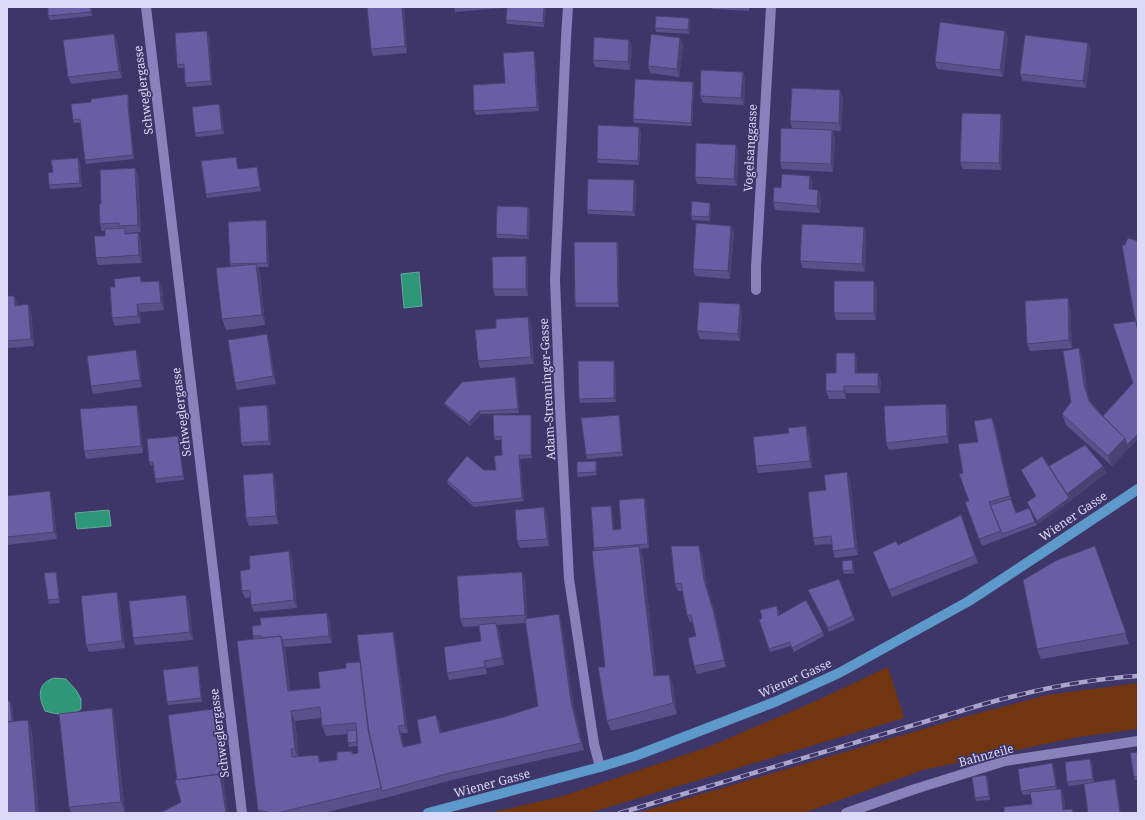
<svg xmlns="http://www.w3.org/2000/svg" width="1145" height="820" font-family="'Noto Serif',serif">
  <rect width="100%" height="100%" fill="#3e3568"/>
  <path fill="#71360f" d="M888 667 904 718 589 813H489L563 796 708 747 818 700Z
    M1138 683V729L1078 737 923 770 804 813H637L964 717 1047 695Z"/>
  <path fill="#2d9778" stroke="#61aa9e" d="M419 272 422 306 404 308 401 274Z
    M109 510 111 526 77 529 75 513Z
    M55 678 66 679 76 690 81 699V709C67 716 59 715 45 711 38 697 37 682 55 678Z"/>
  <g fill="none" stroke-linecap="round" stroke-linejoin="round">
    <path stroke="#8981bb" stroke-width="10" d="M146 7 242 813
      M568 7 566 38 555 280 560 407 569 579 594 744 600 767
      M756 290V267L771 7
      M846 813 915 789 1005 761 1138 741"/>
    <path stroke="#5d9acb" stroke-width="10" d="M428 813 600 767 635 756 777 701 839 673 969 601 1063 539 1138 489"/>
    <g stroke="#aaa5cb" stroke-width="4.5">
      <path id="rail" d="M620 813 984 704C1034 690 1086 679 1138 676"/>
    </g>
    <use href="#rail" stroke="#3e3568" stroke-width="3" stroke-dasharray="9" stroke-linecap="butt"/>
  </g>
  <path fill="#5a518c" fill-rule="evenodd" d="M91 7 92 16 50 20 48 16Z
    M169 7H187L169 8Z
    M404 7 407 53 373 56 371 49Z
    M454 7H503V8L455 12Z
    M507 7H546L544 27 507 24 506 20Z
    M711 7H749V11L712 9Z
    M689 18 690 22 689 34 656 32 655 28Z
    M1005 31 1008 38 1003 77 937 69 935 62Z
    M114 34 117 41 122 78 71 84 68 77Z
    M209 34 212 85 187 87 185 83 184 68H178L177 65Z
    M629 40 632 47 630 70 595 67 593 60Z
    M683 45 679 77 650 73 648 66Z
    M1091 50 1086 88 1023 81 1020 74Z
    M534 51 535 55 539 111 476 115 474 111 505 83Z
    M743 72 745 80 744 105 703 103 700 96Z
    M693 82 694 86 692 126 634 123 633 119Z
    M840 90 843 98 841 131 792 128 790 121Z
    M129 98V110L134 159 86 164 85 160 80 123H74L73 120Z
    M221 107 224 134 196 137 195 133Z
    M1003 122 1001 170 963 169 960 162Z
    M832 130 835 137 833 172 782 169 780 162Z
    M641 131 639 165 598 163 597 159Z
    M736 145 738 152 737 186 697 184 695 177Z
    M236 157 237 161 238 169 258 171 261 191 207 198 206 194Z
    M78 158 80 162 82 187 50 189 49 185 53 172Z
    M135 168 138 175 141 232 127 233V234L138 233 141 240 142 263 98 265 96 258 105 236V231H102L100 224 101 204Z
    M810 176 812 183V190H818L821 197 820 213 775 210 773 202 781 188Z
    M636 184 635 216 588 214 587 210Z
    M710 203 711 207 710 221 692 220 691 216Z
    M528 207 530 210 529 239 497 238 496 234Z
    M266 220 267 224 269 267H258L260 274 265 325 226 330 222 319 230 266V264Z
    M731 226 734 233 730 279 695 276 693 269Z
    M864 227 866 235 865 272 803 268 800 261Z
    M1138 241V439L1112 466 1066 425 1062 414 1071 402 1083 359 1088 396 1090 401 1103 416 1133 383 1136 321 1125 245Z
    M617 242 619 246V307H576L575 303Z
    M528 264V296H495L493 289Z
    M140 276 142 282 162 288 164 310 140 312 141 323 115 326 112 318 115 287Z
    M877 288 876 320H836L834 313Z
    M7 296H14L17 303V305L31 312 34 346 7 348Z
    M1070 305 1072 348 1030 351 1027 344Z
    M742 312 740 341 700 339 697 331Z
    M528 317 531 324 534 364 480 368 478 361 496 328Z
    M267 334 269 341 276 384 237 390 235 383Z
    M855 353 857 360V373H878L881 380 880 393H846V399H829L826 391 836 373Z
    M139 357 142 387 93 394 91 386Z
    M615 364 616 402 580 403 579 399Z
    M515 377 517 381 519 413 481 414 470 426 446 406 444 403Z
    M946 404 949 411V443L889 450 886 443Z
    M267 405 269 409 271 445 243 446 241 443Z
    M139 412 143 453 86 459 84 451Z
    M531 415 532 418V458L520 459 524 501 474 507 448 484 447 480 484 470H496L502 455 501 440H495L494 437Z
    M619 415 620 419 623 456 587 459 586 455Z
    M995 425 1012 503 1016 513 1035 522 1037 525 982 546 965 502 969 501 978 442Z
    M789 433H809L812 468 758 473 756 466Z
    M178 436 180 439 184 480 156 483 155 479 153 465 151 466 149 462Z
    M596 461 597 465V475L578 477 577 473Z
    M1049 466H1103L1106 473 1070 501 1038 524 1027 502 1036 496 1023 474 1021 470 1050 469Z
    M847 472 850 480 858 555 835 558 833 551 832 544 815 545 813 538 826 490Z
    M273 473 275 480 278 524 249 526 246 518Z
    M7 496 52 498 57 539 7 545Z
    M644 498 646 502 649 548 640 549 643 557 656 676 669 675 673 685 677 714 611 731 607 721 605 667 595 551 594 548 612 509 614 530 621 529Z
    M547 514 549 546 520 548 517 541Z
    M961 515 978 563 892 597 876 559 898 545Z
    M1095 546 1129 644 1041 659 1037 649Z
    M702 553 707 587 716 617 726 667 697 674 694 666 696 636 692 622H690L687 615 683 591H678L675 584Z
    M292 558 297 608 254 612 251 605V597L245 598 242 591 250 569Z
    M853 564 854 573 844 574 843 571Z
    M56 572 57 575 60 603 49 604 48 600Z
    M525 579 527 619 559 614 561 621 574 709 584 750 452 780 385 798 324 813H259L258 810 254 639 253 636 330 620 332 643 285 647 290 690 320 688 346 668 360 662 361 666 393 632 395 639 408 733H401L404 747 421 743 436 715 439 722 441 733 504 717 538 706 526 623 496 625 499 630 504 665 486 668 487 674 449 680 447 673 481 641 479 626 463 627 460 619ZM321 718 322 726 326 736 347 734 348 743 349 747 358 746V753L353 754 352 751 337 760 321 762 318 755 299 757 295 721Z
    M839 579 855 620 829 632 808 590Z
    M186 595 189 603 193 640 135 645 133 638Z
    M119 599 125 648 89 652 86 645Z
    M779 610V615L823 632 824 636 794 652 791 646 770 652 759 620Z
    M199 670 202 702 168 705 167 702Z
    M112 708 115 719 125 813H71L69 807Z
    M1138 752V780H1135L1134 777Z
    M1052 763 1054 767 1057 790 1064 797 1065 810 1072 809 1074 813H1004L1032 804 1031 794 1023 795 1021 791Z
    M1092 763 1094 782 1115 779 1117 783 1084 784 1069 786 1067 782Z
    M986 775 988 778 990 800 976 801 975 798Z"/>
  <path fill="#4a4272" d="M402 7H404L407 53 405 46Z
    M544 7H546L544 27 543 23Z
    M689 18 690 22 689 34 688 30Z
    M207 31 209 34 212 85 211 81Z
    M1005 31 1008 38 1003 77 1000 70Z
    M114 34 117 41 122 78 119 71Z
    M680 38 683 45 679 77 677 69Z
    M629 40 632 47 630 70 628 62Z
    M1088 43 1091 50 1086 88 1083 81Z
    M534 51 535 55 539 111 537 107Z
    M743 72 745 80 744 105 741 98Z
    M693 82 694 86 692 126 691 123Z
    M840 90 843 98 841 131 839 123Z
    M128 94 129 98V110L134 159 133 155 128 107Z
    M219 104 221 107 224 134 222 130Z
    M1001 114 1003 122 1001 170 999 163Z
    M639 127 641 131 639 165 638 161Z
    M832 130 835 137 833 172 831 164Z
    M736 145 738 152 737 186 734 179Z
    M78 158 80 162 82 187 80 183Z
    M135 168 138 175 141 232 138 225Z
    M810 176 812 183 811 197 809 189Z
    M634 180 636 184 635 216 633 212Z
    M818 190 821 197 820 213 817 206Z
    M710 203 711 207 710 221 709 217Z
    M528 207 530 210 529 239 527 236Z
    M266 220 267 224 269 267 267 263Z
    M731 226 734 233 730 279 728 271Z
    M864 227 866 235 865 272 862 264Z
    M138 233 141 240 142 263 139 255Z
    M617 242 619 246V307L618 303Z
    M526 256 528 264V296L526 289Z
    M256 264 260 274 265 325 262 315Z
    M159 281 162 288 164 310 161 303Z
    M874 281 877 288 876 320 874 313Z
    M14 296 17 303 18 313 15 306Z
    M1068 298 1070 305 1072 348 1069 340Z
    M28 304 31 312 34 346 31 339Z
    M137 304 140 312 141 323 138 316Z
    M740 304 742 312 740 341 738 334Z
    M528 317 531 324 534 364 531 357Z
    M267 334 269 341 276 384 273 376Z
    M1079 348 1083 359 1088 396 1084 385Z
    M136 350 139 357 142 387 140 380Z
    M855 353 857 360V380L855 373Z
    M614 361 615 364 616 402 614 398Z
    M878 373 881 380 880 393 878 386Z
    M515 377 517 381 519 413 518 409Z
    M844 386 846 393V399L844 391Z
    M946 404 949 411V443L947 436Z
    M137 405 139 412 143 453 141 446Z
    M267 405 269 409 271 445 269 441Z
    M479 411 481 414 470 426 469 422Z
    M531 415 532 418V458L531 455Z
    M619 415 620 419 623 456 622 452Z
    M992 418 995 425 1012 503 1010 496Z
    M806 426 809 433 812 468 810 461Z
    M1138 434V439L1112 466 1108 456 1125 438Z
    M178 436 180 439 184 480 183 476Z
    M519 455 520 459 524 501 522 498Z
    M596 461 597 465V475L596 472Z
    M1103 466 1106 473 1070 501 1038 524 1037 521 1069 498 1067 494Z
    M847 472 850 480 858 555 855 548Z
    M273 473 275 480 278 524 276 516Z
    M50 491 52 498 57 539 54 532Z
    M644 498 646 502 649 548 648 544Z
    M611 506 612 509 614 533 613 530Z
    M544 507 547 514 549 546 547 539Z
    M639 546 643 557 658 687 654 676Z
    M699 546 702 553 707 587 716 617 726 667 724 660 704 580Z
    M289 551 292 558 297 608 294 600Z
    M852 560 853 564 854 573 853 570Z
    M56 572 57 575 60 603 59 599Z
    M522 572 525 579 528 623 525 615Z
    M117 592 119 599 125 648 122 641Z
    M186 595 189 603 193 640 190 632Z
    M327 613 330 620 332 643 329 636Z
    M559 614 561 621 574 709 584 750 581 743 571 702Z
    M496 623 499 630 504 665 502 658Z
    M393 632 395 639 408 733 405 725Z
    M281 636 285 647 292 701 288 691Z
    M484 661 486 668 487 674 485 667Z
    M360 662 364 672 382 791 368 729Z
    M198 666 199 670 202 702 201 698Z
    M669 675 673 685 677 714 673 703Z
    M10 701 13 709 15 732 12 725Z
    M112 708 115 719 125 813 121 802Z
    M213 709 215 713 228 813H226L220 774Z
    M291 711 295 721 299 760 295 749Z
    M436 715 439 722 442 740 440 733Z
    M28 720 32 731 39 813H36Z
    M398 726 401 733 406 754 403 747Z
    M1090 759 1092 763 1094 783 1093 779Z
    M1052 763 1054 767 1057 790 1056 786Z
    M986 775 988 778 990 800 989 796Z
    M1115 779 1117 783 1121 813H1120Z
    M1061 789 1064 797 1065 813 1063 810Z"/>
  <path fill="#695ea3" stroke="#4a4272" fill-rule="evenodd" d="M48 7H90L91 12 48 16Z
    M367 7H402L405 46 371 49Z
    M507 7H544L543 23 506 20Z
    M656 16 689 18 688 30 655 28Z
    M940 22 1005 31 1000 70 935 62Z
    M207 31 211 81 185 83 184 64 177 65 175 33Z
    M114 34 119 71 68 77 63 40Z
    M651 34 680 38 677 69 648 66Z
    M1025 35 1088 43 1083 81 1020 74Z
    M594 37 629 40 628 62 593 60Z
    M534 51 537 107 474 111 473 85 505 83 503 53Z
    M701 70 743 72 741 98 700 96Z
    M635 79 693 82 691 123 633 119Z
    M792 88 840 90 839 123 790 121Z
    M128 94V107L133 155 85 160 80 119 73 120 71 104 91 102V99Z
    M219 104 222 130 195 133 192 107Z
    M962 113 1001 114 999 163 960 162Z
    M598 125 639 127 638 161 597 159Z
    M781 128 832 130 831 164 780 162Z
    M696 143 736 145 734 179 695 177Z
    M236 157 238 169 257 167 260 187 206 194 201 161Z
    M78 158 80 183 49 185 48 173 53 172 51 160Z
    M135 168 138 225 119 226V223L100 224 99 204H101L100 170Z
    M782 174 810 176 809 189 818 190 817 206 773 202 774 187 781 188Z
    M588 179 634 180 633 212 587 210Z
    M692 201 710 203 709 217 691 216Z
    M497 206 528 207 527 236 496 234Z
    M266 220 267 263 230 264 228 222Z
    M696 223 731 226 728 271 693 269Z
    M802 224 864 227 862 264 800 261Z
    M125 228V234L138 233 139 255 96 258 94 236H105V229Z
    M1128 238 1138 241V330L1134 314 1122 245H1125Z
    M574 242H617L618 303H575Z
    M526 256V289H493L492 257Z
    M256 264 262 315 222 319 216 268Z
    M140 276 141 282 159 281 161 303 137 304 138 316 112 318 110 287H115L114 279Z
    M834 281H874V313H834Z
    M7 296H14L15 306 28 304 31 339 7 341Z
    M1068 298 1069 340 1027 344 1025 301Z
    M699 302 740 304 738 334 697 331Z
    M528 317 531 357 478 361 475 330 496 328V319Z
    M1136 321 1138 330V434L1127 445 1125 438 1103 416 1133 383 1113 324Z
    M267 334 273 376 235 383 228 340Z
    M1079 348 1084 385 1089 401 1098 412 1125 438 1108 456 1062 414 1071 402 1063 351Z
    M136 350 140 380 91 386 87 356Z
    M836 353H855V373H878V386H844V391H826V373H836Z
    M578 361H614V398L579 399Z
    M515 377 518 409 479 411 469 422 444 403 462 382Z
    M946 404 947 436 886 443 884 406Z
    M137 405 141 446 84 451 80 409Z
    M267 405 269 441 241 443 239 407Z
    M493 415H531V455H519L522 498 473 503 447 480 467 456 484 470H496L494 456 502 455 501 436 494 437Z
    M619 415 622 452 586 455 581 418Z
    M992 418 1010 496 989 502 1001 531 979 539 965 502 969 501 959 474 963 473 958 444 978 442 974 421Z
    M806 426 810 461 756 466 753 437 789 433 788 428Z
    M178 436 183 476 155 479 153 462H149L147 439Z
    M1085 445 1103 466 1067 494 1049 466Z
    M1042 456 1069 498 1037 521 1027 502 1036 496 1021 470Z
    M596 461V472L577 473V462Z
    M847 472 855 548 833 551 831 536 813 538 808 492 826 490 824 475Z
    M273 473 276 516 246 518 243 475Z
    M50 491 54 532 7 537V496Z
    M644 498 648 544 594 548 591 507 611 506 613 530 621 529 619 500Z
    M1011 499 1016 513 1029 508 1035 522 1002 534 990 505Z
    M544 507 547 539 517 541 515 510Z
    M961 515 975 556 889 590 873 552 896 541 898 545Z
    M639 546 654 676 669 675 673 703 607 721 598 667H605L592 551Z
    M671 546H699L704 580 713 610 724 660 694 666 688 638 696 636 691 615H687L681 583 675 584Z
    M1095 546 1126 633 1037 649 1023 580 1057 560Z
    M289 551 294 600 251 605 250 590 242 591 240 571 250 569 249 556Z
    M852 560 853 570 843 571 842 561Z
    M56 572 59 599 48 600 44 573Z
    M522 572 525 615 460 619 457 576Z
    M839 579 853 616 828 628 808 590Z
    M117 592 122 641 86 645 81 596Z
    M186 595 190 632 133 638 129 601Z
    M806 600 823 632 792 648 790 642 769 649 759 620 762 618 760 610 777 606 778 616Z
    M327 613 329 636 282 640 281 636 261 638V636H253L252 626 261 625 260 618Z
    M559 614 571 702 581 743 450 773 382 791 369 732 357 635 393 632 405 725 398 726 403 747 421 743 417 720 436 715 440 733 504 717 538 706 525 619Z
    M496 623 502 658 484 661 485 667 447 673 444 647 481 641 479 625Z
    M281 636 288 691 320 688 318 672 346 668V663L360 662 368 729 381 788 277 813H271L258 810 237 641ZM320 707 322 726 356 723 358 753 352 754V751L337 752V760L319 762 318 755 292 757 291 749H295L291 711Z
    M198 666 201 698 167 702 163 670Z
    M7 701H10L12 721 7 722Z
    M112 708 121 802 69 807 59 714Z
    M213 709 223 781 220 774 177 780 168 715Z
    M28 720 36 813H7V722Z
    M356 730 357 742 348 743 347 731Z
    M1138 752V776L1134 777 1130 753Z
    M1090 759 1093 779 1067 782 1065 762Z
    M1052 763 1056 786 1021 791 1018 769Z
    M220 774 226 813H160L181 802 175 780Z
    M986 775 989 796 975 798 972 777Z
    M1115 779 1120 813H1088L1084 784Z
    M1061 789 1063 810 1072 809 1073 813H1004V807L1032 804 1030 792Z"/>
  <g text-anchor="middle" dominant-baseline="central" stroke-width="3.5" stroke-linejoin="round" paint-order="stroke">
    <g font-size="12" fill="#dbd8f8" stroke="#3e3568">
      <text transform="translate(143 90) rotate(-97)">Schweglergasse</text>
      <text transform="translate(750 148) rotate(-87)">Vogelsanggasse</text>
      <text transform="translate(547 389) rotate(-93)">Adam-Strenninger-Gasse</text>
      <text transform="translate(181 412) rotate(-97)">Schweglergasse</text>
      <text transform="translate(1073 516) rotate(-34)">Wiener Gasse</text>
      <text transform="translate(795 678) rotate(-24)">Wiener Gasse</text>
      <text transform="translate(219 733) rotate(-97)">Schweglergasse</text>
      <text transform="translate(986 755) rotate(-15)">Bahnzeile</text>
      <text transform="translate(492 783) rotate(-15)">Wiener Gasse</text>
    </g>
  </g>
  <rect width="1145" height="820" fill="none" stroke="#dbd8f8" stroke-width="16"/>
</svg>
